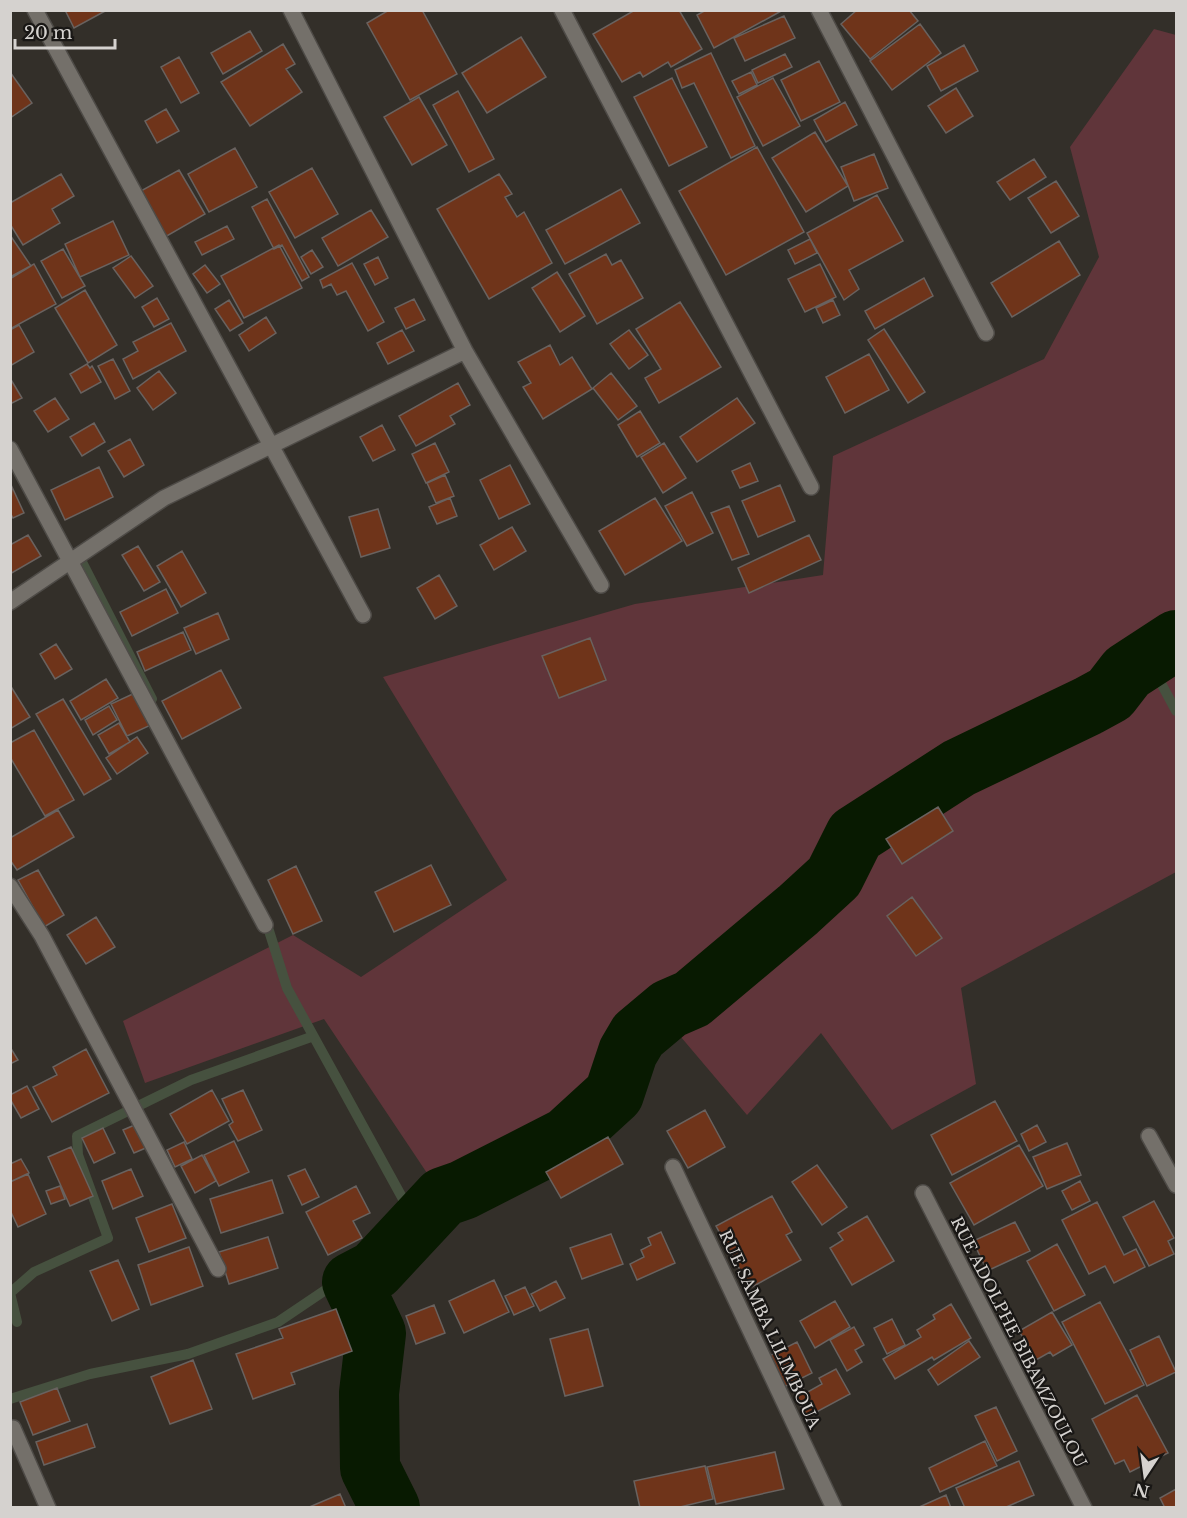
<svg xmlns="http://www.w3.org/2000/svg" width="1187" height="1518" font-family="'Libre Baskerville',serif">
  <rect width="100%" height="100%" fill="#332f29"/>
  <path fill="#60353a" d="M1154 29 1176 35V872L961 988 976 1084 892 1130 821 1033 747 1115 675 1030 447 1203 324 1019 145 1083 123 1021 293 935 361 977 507 880 383 677 635 604 823 575 833 456 1044 359 1099 257 1070 147Z"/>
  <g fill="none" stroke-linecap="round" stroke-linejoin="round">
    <path stroke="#46513f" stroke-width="10" d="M71 569 82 562 152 699
      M1148 659 1176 711
      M265 918 287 988 409 1210
      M17 1322 10 1293 34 1272 108 1238 78 1155 77 1136 191 1080 311 1037
      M10 1399 90 1374 188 1354 278 1322 355 1270"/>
    <path stroke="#081a01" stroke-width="60" d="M390 1508 370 1468 369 1393 376 1333 352 1282 375 1270 443 1197 463 1190 567 1137 614 1094 628 1052 638 1035 669 1009 692 999 798 910 834 877 855 835 959 768 1088 706 1110 694 1127 672 1176 640"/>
  </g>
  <path fill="#6f341a" stroke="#69625f" stroke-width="1.5" d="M65 10H107L74 28Z
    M389 10H422L457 74 410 100 367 23Z
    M635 10H679L702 49 671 67 668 62 643 77 640 72 622 82 593 34Z
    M706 10H783L714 48 697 15Z
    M857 10H909L918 21 870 59 841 24Z
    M784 16 795 38 745 61 734 38Z
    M920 24 941 53 892 90 870 61Z
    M250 31 262 51 223 74 211 53Z
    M521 37 546 77 487 113 462 73Z
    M283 44 295 64 286 69 302 92 250 126 221 82Z
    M964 45 978 71 941 91 927 66Z
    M711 53 755 146 731 158 694 83 682 88 675 70Z
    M785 54 792 67 758 83 752 70Z
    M179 57 199 93 181 103 161 67Z
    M819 61 840 102 801 121 781 80Z
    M10 72 32 103 10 118Z
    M751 72 757 85 739 94 732 81Z
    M672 78 707 147 669 166 634 97Z
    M773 78 800 126 763 146 737 97Z
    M956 88 973 116 946 133 928 106Z
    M458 91 494 159 469 172 433 105Z
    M419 97 447 145 412 165 384 117Z
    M845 102 857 125 826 142 814 120Z
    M166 109 179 131 157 143 145 121Z
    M815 132 848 186 806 212 772 158Z
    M757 147 804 232 726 275 679 191Z
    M235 148 257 187 209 212 188 174Z
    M874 154 888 188 854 201 841 167Z
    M1034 159 1046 177 1010 200 997 182Z
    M312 168 338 214 295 238 269 192Z
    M179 170 205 214 165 237 139 192Z
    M61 174 74 196 52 209 60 223 23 245 10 224V203Z
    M499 174 512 194 505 197 517 217 524 212 552 263 489 299 437 209Z
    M1056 181 1079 216 1051 233 1028 198Z
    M621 189 640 223 565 264 546 230Z
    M877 195 903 241 849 270 859 289 844 300 807 233Z
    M267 199 309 277 302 281 282 245 274 249 252 207Z
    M371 210 388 237 338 266 322 238Z
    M113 221 129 255 80 277 65 244Z
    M227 226 234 239 202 255 195 242Z
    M10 235 31 266 10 279Z
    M810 239 817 253 795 264 788 250Z
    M1059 241 1080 275 1012 317 991 283Z
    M279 245 302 288 244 318 221 276Z
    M63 249 85 286 62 298 41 261Z
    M312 250 323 267 311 274 301 257Z
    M606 254 612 265 621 260 643 298 597 324 569 274Z
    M131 256 153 286 135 298 113 268Z
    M378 257 388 278 375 285 364 264Z
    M352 263 384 322 368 331 346 291 337 295 331 284 323 288 320 280Z
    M34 264 56 304 10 329V277Z
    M820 264 836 297 805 312 788 279Z
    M205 265 220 284 207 293 193 274Z
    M557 272 585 316 560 332 532 288Z
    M924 278 933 296 875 329 865 311Z
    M85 290 117 345 88 363 55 308Z
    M157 298 169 319 154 327 142 307Z
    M414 299 425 320 406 329 395 308Z
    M229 300 243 323 230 331 215 309Z
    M833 300 840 315 823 323 816 308Z
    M680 302 721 367 659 403 645 378 661 369 636 329Z
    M266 317 276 333 249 351 239 335Z
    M171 323 186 351 133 379 123 359 138 351 133 342Z
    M19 325 34 352 10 366V330Z
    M884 329 925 392 908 403 868 340Z
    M402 330 414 351 388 364 377 343Z
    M629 330 648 355 629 369 610 344Z
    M550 345 560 365 572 357 592 389 543 419 523 387 531 383 518 362Z
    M869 354 889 390 845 413 826 377Z
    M113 359 130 391 115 399 98 366Z
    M87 364 90 368 92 366 101 382 81 393 70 374Z
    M159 371 176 393 153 410 137 388Z
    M611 373 637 406 618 420 593 388Z
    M10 378 22 398 10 404Z
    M458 383 470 405 450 416 455 424 416 446 399 416Z
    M55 398 69 419 48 432 34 411Z
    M737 398 755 423 697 462 680 437Z
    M640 411 660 443 637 457 618 425Z
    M94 423 105 442 82 456 70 437Z
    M382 425 395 450 373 461 360 437Z
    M130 439 144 465 124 477 108 451Z
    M435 443 449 472 426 483 412 454Z
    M664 443 686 478 663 493 641 457Z
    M750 463 758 481 740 488 732 471Z
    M510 465 530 504 499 519 480 480Z
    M99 467 113 497 65 520 51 490Z
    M445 475 454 496 436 503 427 483Z
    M780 485 795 521 758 537 742 501Z
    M12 487 24 513 13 518 10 513Z
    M692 492 713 533 687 546 665 506Z
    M450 498 457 516 437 524 429 507Z
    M655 498 682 541 625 575 599 531Z
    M729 506 749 554 732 560 711 513Z
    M378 509 390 548 361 557 349 517Z
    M512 527 526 551 494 570 480 545Z
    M28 535 41 556 10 574V545Z
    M809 535 821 560 749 593 738 568Z
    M138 546 160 582 144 591 122 555Z
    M182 551 206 593 181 607 157 566Z
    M439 575 457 606 435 619 417 588Z
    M166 589 178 613 132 636 120 612Z
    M218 613 229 639 196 654 184 628Z
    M183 632 191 650 145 671 137 652Z
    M590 638 606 680 559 698 542 656Z
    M56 644 72 669 55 679 40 654Z
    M221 670 241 708 182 739 162 701Z
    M106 679 118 698 81 720 70 701Z
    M10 685 30 717 10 729Z
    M137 692 153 724 127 736 111 704Z
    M63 699 111 779 84 795 36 714Z
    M109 706 117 720 93 735 85 720Z
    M119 723 130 742 109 754 98 735Z
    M34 730 74 800 45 816 10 757V743Z
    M137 737 148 753 117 774 106 758Z
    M938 807 953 831 902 864 886 839Z
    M58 810 74 837 17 870 10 860V838Z
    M431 865 451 905 394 932 375 892Z
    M296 866 322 921 293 934 268 880Z
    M38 870 64 915 44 927 18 880Z
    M912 897 942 938 916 956 887 916Z
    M96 917 115 947 86 964 67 935Z
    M10 1047 18 1060 10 1064Z
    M86 1049 109 1093 52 1122 33 1087 57 1075 53 1067Z
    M27 1086 39 1109 21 1118 10 1099V1095Z
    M212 1090 229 1121 187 1144 170 1114Z
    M243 1090 262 1130 238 1141 229 1125 233 1122 222 1099Z
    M995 1101 1017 1141 952 1175 931 1135Z
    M705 1110 725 1147 688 1168 667 1131Z
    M144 1121 155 1144 134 1153 123 1130Z
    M1037 1125 1046 1142 1029 1151 1021 1134Z
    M103 1128 115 1153 94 1163 82 1138Z
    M608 1137 623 1164 561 1198 546 1172Z
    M234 1141 249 1172 219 1186 204 1155Z
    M184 1142 192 1159 175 1167 167 1150Z
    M1067 1143 1081 1175 1047 1189 1033 1157Z
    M1019 1145 1043 1186 974 1225 950 1183Z
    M71 1147 93 1196 70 1206 48 1157Z
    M202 1155 216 1181 195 1193 181 1166Z
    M21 1159 29 1173 10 1182V1164Z
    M817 1165 847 1207 822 1225 792 1182Z
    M131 1169 143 1196 113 1209 102 1181Z
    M305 1169 319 1197 302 1205 288 1176Z
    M28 1174 46 1214 18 1227 10 1210V1182Z
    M272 1180 283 1213 221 1233 210 1199Z
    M1080 1181 1090 1201 1072 1210 1062 1191Z
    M60 1186 65 1199 51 1204 46 1191Z
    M356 1186 370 1213 353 1221 362 1238 328 1255 306 1212Z
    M772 1196 792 1232 786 1235 801 1260 750 1288 716 1226Z
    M1154 1201 1174 1238 1168 1241 1174 1254 1149 1266 1123 1217Z
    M1097 1202 1124 1255 1136 1249 1145 1267 1114 1283 1105 1266 1089 1274 1062 1220Z
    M172 1204 186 1238 149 1252 136 1218Z
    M867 1216 894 1261 852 1285 830 1248 843 1240 838 1233Z
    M1015 1222 1030 1251 987 1271 973 1241Z
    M661 1232 675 1263 637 1280 630 1264 644 1257 641 1250 651 1245 648 1238Z
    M611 1234 623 1264 582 1279 570 1248Z
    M268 1237 278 1268 229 1284 219 1252Z
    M1057 1244 1085 1295 1054 1311 1027 1261Z
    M189 1247 203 1286 151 1305 138 1265Z
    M118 1260 139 1309 112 1321 90 1271Z
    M494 1280 509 1312 464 1333 449 1301Z
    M556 1281 565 1298 540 1311 531 1294Z
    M525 1287 534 1306 514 1315 505 1296Z
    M835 1301 850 1327 815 1348 800 1321Z
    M1100 1302 1144 1385 1105 1404 1062 1322Z
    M951 1304 971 1338 934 1360 932 1357 895 1379 883 1359 921 1337 917 1330 935 1319 933 1315Z
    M434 1305 445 1333 416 1344 406 1316Z
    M336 1309 352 1351 291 1373 295 1384 253 1399 236 1354 283 1338 279 1329Z
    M1052 1312 1072 1345 1053 1356 1050 1352 1036 1360 1019 1331Z
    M892 1319 905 1345 887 1354 874 1328Z
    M854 1327 864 1345 855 1350 862 1362 847 1371 830 1340Z
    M588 1329 603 1386 565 1396 550 1339Z
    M1159 1336 1176 1372 1147 1386 1130 1350Z
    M969 1341 980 1357 938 1385 928 1370Z
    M797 1342 812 1373 784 1387 769 1356Z
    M193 1360 212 1409 170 1424 151 1377Z
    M836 1369 850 1394 807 1417 793 1391 802 1386 806 1393 822 1384 819 1378Z
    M57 1388 70 1421 33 1435 20 1402Z
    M1137 1395 1168 1453 1130 1472 1124 1460 1115 1464 1092 1419Z
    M996 1407 1017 1451 997 1461 975 1416Z
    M87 1424 95 1447 44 1465 36 1442Z
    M985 1441 997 1466 940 1492 929 1468Z
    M775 1452 784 1489 716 1504 707 1467Z
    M1019 1461 1034 1495 1004 1508H965L956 1488Z
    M705 1466 713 1499 676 1508H640L634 1481Z
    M1176 1489V1508H1165L1160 1498Z
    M340 1494 346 1508H307Z
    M946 1495 951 1508H917Z"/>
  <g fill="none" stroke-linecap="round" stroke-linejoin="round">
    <g stroke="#4e4b47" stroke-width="18">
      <path id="minor" d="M35 10 363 615
        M291 10 465 351 601 585
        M562 10 811 487
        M819 10 986 333
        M10 449 265 925
        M10 602 164 498 465 351
        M10 886 42 936 218 1269
        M1149 1136 1176 1185
        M673 1167 834 1508
        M923 1193 1084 1508
        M13 1428 48 1508"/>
    </g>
    <use href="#minor" stroke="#74706a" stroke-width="15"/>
  </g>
  <g text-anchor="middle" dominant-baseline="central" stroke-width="4.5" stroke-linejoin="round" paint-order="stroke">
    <g font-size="16" fill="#d5d2cf" stroke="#191715">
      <text transform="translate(770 1329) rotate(65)">RUE SAMBA LILIMBOUA</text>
      <text transform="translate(1019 1342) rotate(63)">RUE ADOLPHE BIBAMZOULOU</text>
    </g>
  </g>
  <rect width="1187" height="1518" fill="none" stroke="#d5d2cf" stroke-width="24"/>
  <g transform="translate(1145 1476) rotate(193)" stroke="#191715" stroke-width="4.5" paint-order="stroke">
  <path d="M0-4.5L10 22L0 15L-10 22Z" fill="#d5d2cf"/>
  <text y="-9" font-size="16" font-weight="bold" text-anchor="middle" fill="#d5d2cf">N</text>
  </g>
  <path d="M15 39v9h100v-9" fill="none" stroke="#d5d2cf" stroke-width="3"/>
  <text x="24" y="39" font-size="18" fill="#d5d2cf" stroke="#191715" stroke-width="4.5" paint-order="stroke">20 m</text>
</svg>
